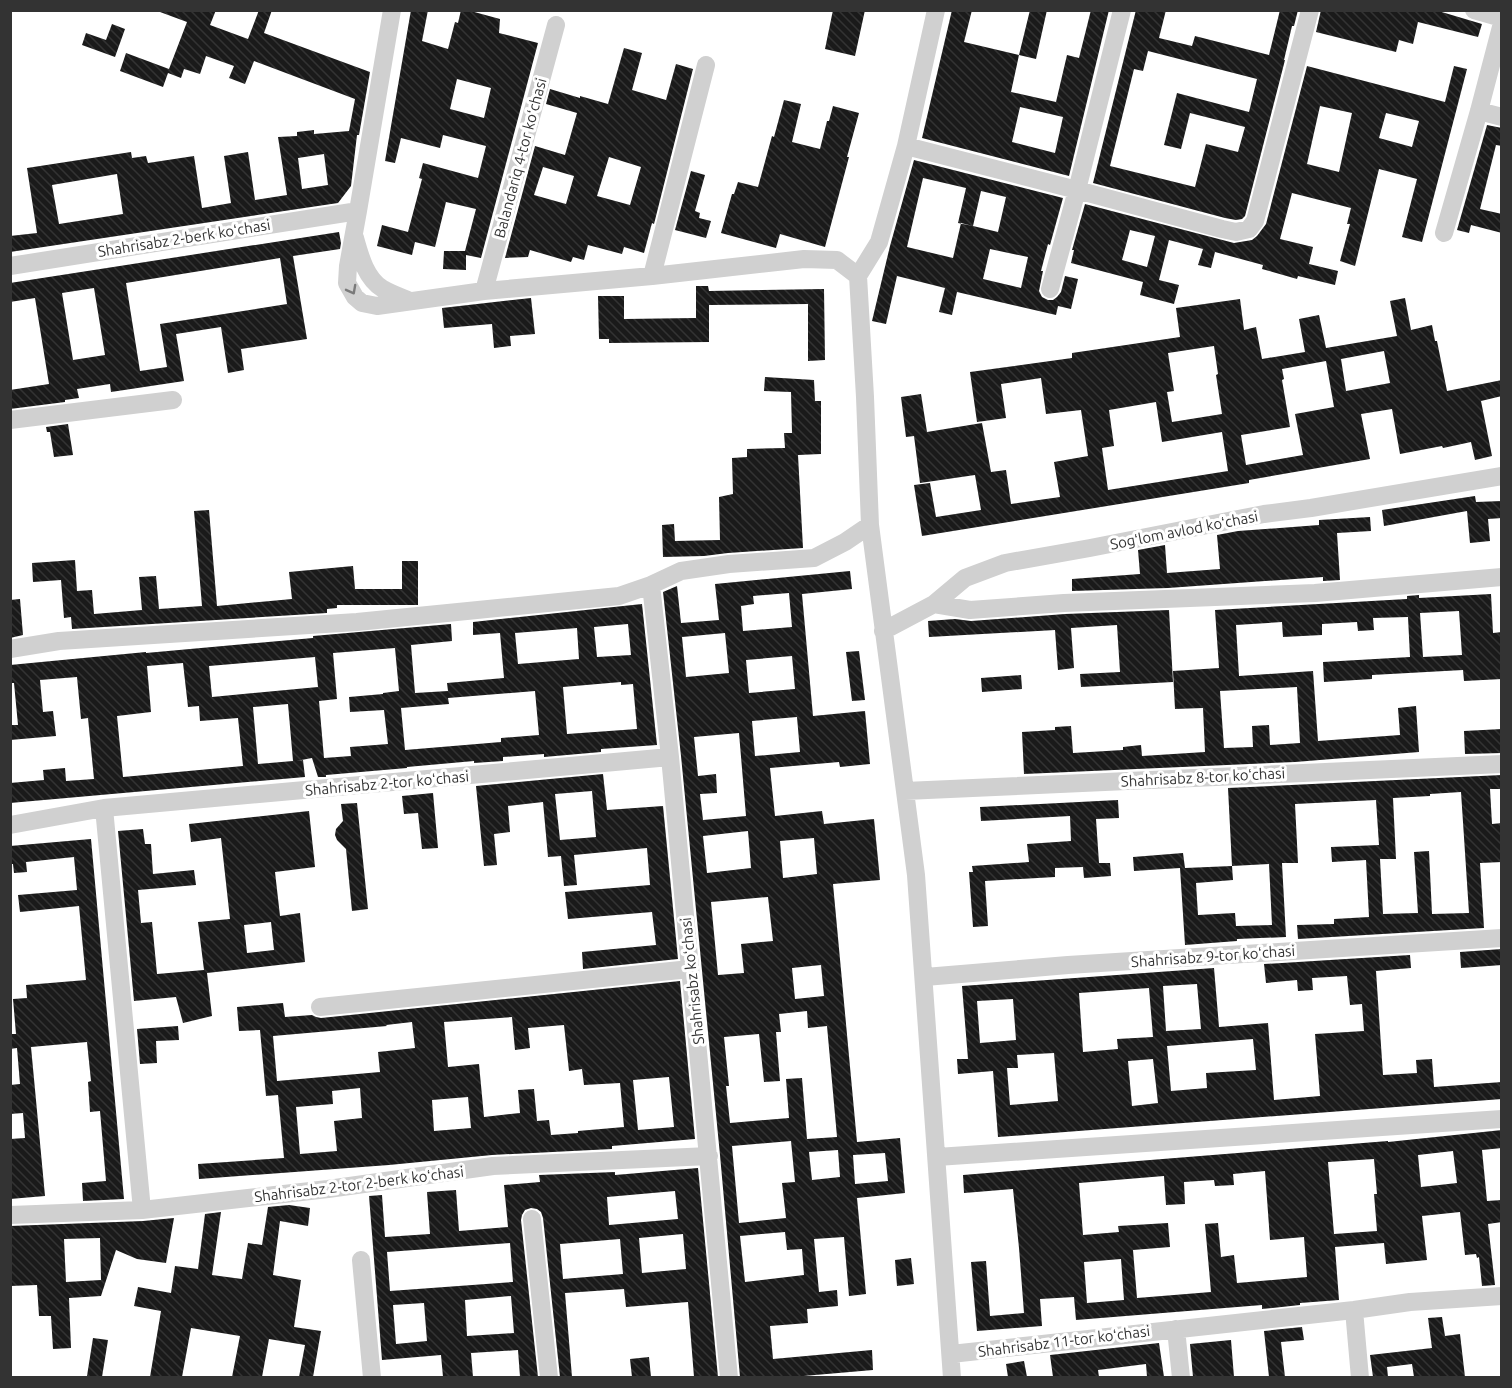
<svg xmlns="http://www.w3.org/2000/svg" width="1512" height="1388" font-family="Ubuntu,sans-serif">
  <defs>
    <pattern id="building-back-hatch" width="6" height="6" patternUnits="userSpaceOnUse" patternTransform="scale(1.5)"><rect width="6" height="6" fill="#1a1a1a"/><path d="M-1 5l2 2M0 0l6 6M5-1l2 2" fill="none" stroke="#333"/></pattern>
  </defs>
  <rect width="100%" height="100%" fill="#fff"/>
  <path fill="url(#building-back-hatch)" fill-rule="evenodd" d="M160 10H216L210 25 248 39 259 10H272L264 33 370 72 359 135H357L351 186 338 203 10 252V236L37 233 27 168 131 152 132 158 146 156 148 163 194 156 202 208 231 203 224 156 248 152 255 200 287 195 278 137 297 136V132L314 130V134L349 131 355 99 254 61 245 84 229 78 234 66 206 56 200 74 184 69 181 78 168 73 163 87 120 71 126 53 169 69 187 22 160 12ZM324 154 328 185 302 189 298 158ZM117 174 123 214 59 224 52 185Z
    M411 10H428L422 41 448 49 455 22 458 23 461 10H467L500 19 499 33 538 43 481 258 466 255V270L443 269 444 251H465L476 209 446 202 435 247 415 242 412 255 377 246 382 225 408 232 422 179 419 178 423 163 478 178 486 146 443 135 440 148 401 138 395 163 385 161ZM457 79 491 88 484 118 450 109Z
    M833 10H865L855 56 825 49Z
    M952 10H972L964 42 1019 55 1011 92 1056 102 1067 55 1079 58 1091 10H1109L1069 176 922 138ZM1020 107 1063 117 1055 153 1012 142Z
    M1030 10H1047L1036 59 1019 55Z
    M1136 10H1166L1159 38 1192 46 1195 36 1269 55 1280 10H1298L1294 26H1292L1284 60H1285L1245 216 1242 219 1236 220 1225 218 1093 183ZM1148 51 1257 79 1249 112 1177 93 1164 145 1181 149 1190 113 1245 127 1238 152 1206 144 1195 187 1110 166 1134 69 1143 71Z
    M1321 10H1435L1482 24 1478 37 1418 22 1413 44 1399 40 1396 52 1316 32Z
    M112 24 125 29 115 57 82 45 86 33 106 40Z
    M624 48 642 53 632 90 666 100 676 64 693 69 654 224 652 223 644 253 624 247 622 254 588 245 584 260 573 257 571 262 530 250 528 257 505 258 535 146 565 155 577 113 546 104 550 89 580 98V96L608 104ZM609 157 641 167 630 205 597 196ZM543 167 574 176 566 204 534 195Z
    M1307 66 1445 102 1454 66 1467 69 1422 242 1402 237 1417 179 1379 169 1355 266 1340 261 1350 224H1347L1351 208 1292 193 1280 239 1313 247 1309 264 1338 271 1335 285 1298 276 1297 279 1262 269 1263 265 1215 252 1211 268 1198 265 1203 249 1169 240 1159 280 1179 285 1174 304 1140 295 1143 282 1071 263 1074 250H1072L1085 204 1234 243 1252 240 1257 236 1266 224ZM1320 106 1352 113 1339 172 1307 164ZM1386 113 1419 121 1412 147 1379 138ZM1130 230 1155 236 1147 267 1122 260Z
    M784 100 801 104 792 142 820 149 827 121H829L833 106 859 113 847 157H849L825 247 780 234 776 248 721 233 732 194H734L738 182 758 187 772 136 774 137Z
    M1487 125 1502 128V146L1496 145 1480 209 1502 214V233L1471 225 1469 233 1457 230Z
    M914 160 1063 198 1050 245 1048 244 1041 271H1043L1039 291 1042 297 1048 300H1053L1057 297 1061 292 1065 276 1078 279 1071 309 1058 306 1056 315 957 292 952 315 939 312 945 288 897 276 886 324 872 321 890 246ZM923 178 966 188 958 223 973 226 961 223 953 258 907 247ZM981 191 1006 197 998 232 973 226ZM990 249 1028 257 1021 288 983 279Z
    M691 171 705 175 695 211 700 213 699 218 711 221 706 238 675 230Z
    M339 232 341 243 340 249 293 256 307 339 241 349 244 370 228 373 221 327 176 334 184 381 111 392 110 384 77 389 79 398 65 400V402L10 409V390L49 384 35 298 10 302V283ZM280 258 287 304 160 324 167 367 140 371 126 283ZM94 288 105 355 73 360 62 293Z
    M696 286H708L709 291 824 289 825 360 808 361V304L709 305V342L609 343V339H599L598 296H624V319L696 318Z
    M531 298 535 334 510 336 511 346 494 348 492 324 444 328 442 308Z
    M1405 298 1411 330 1432 325 1435 341H1437L1447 391 1502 380V396L1481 401 1492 456 1475 460 1471 442 1443 448 1442 446 1400 454 1392 409 1361 414 1370 459 1249 480V483L922 536 914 485 930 483 936 517 981 510 975 475 920 483 914 436 906 437 901 397 921 394 927 432 982 423 991 472 1006 470 1011 504 1060 497 1054 462 1088 456 1081 410 1046 414 1041 378 1001 384 1006 418 977 422 970 372 1072 358V353L1180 337 1176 308 1240 299 1244 330 1256 327 1262 359 1305 352 1299 319 1319 315 1326 348 1397 336 1390 301ZM1214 346 1218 374 1216 375 1222 414 1172 422 1167 392 1174 391 1168 353ZM1384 351 1390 383 1346 391 1341 359ZM1326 361 1334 407 1295 414 1303 455 1246 465 1241 435 1290 427 1282 380 1284 379 1282 369ZM1156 402 1162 442 1222 432 1228 471 1108 490 1102 448 1114 446 1109 410Z
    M765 377 814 380 815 401H821V454L798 455 803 548 728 553 704 556 663 557 662 525 674 524 675 541 720 540 719 497 733 494 732 458 747 457V449L785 448 784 433H792L791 392 764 391Z
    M68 424 73 455 54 457 50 432H47L46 427Z
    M1475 496 1476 502 1502 501V518L1488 519 1490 541 1470 543 1467 511 1384 526 1382 510Z
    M209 510 217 606 292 599 289 572 353 566 355 589H402V561H418V605H337V608L327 609V613L72 629 71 617 64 618 61 580 33 582 32 563 75 560 77 591 92 590 94 614 142 610 139 577 156 576 159 609 202 606 194 511Z
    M1370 517 1371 531 1337 533 1340 580 1323 581V577L1168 588 1072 591V579L1140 574 1138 550 1165 545 1167 573 1220 569 1217 535 1238 531 1319 525V520Z
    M850 571 852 589 802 594 813 716 865 711 870 764 840 767 839 762 770 768 775 816 822 811 824 824 874 819 880 880 833 884 857 1142 900 1138 905 1193 857 1198 866 1294 849 1296 844 1237 814 1239 819 1292 837 1290 838 1306 807 1309 808 1323 770 1326 773 1359 872 1350 873 1370 792 1377H740L720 1155 681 756 663 592 677 586 681 623 719 620 715 584ZM789 593 792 627 743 631 741 606 754 604 753 596ZM725 633 729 673 686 677 682 637ZM792 656 795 689 749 693 746 660ZM797 717 800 752 755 756 752 721ZM739 733 746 816 703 820 700 794 717 793 716 774 698 776 694 737ZM748 831 751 868 707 873 703 836ZM814 838 817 874 783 878 780 841ZM768 897 773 941 741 944 744 973 718 975 711 902ZM821 965 824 996 795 999 792 968ZM807 1011 808 1028 827 1026 837 1137 807 1139 802 1078 786 1079 789 1118 730 1123 726 1086H729L724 1037 759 1034 764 1082 780 1081 776 1032H781L779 1014ZM791 1141 795 1182 782 1183 786 1218 739 1223 732 1146ZM838 1150 840 1177 812 1180 809 1152ZM885 1153 888 1181 855 1184 853 1155ZM785 1232 787 1250 802 1249 804 1275 745 1282 740 1236Z
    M1491 594 1493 633 1502 632V679L1464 681 1463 670 1372 675V679L1324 682 1323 662 1410 657 1408 617 1373 618 1374 630 1358 631 1357 622 1322 624V635L1283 637 1282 622 1236 625 1239 676 1313 671 1318 741 1400 735 1398 708 1416 706 1419 752 1295 762 1024 774 1022 732 1055 730V727L1071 726 1073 753 1123 750V747L1141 745 1142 756 1205 752 1203 708 1175 709 1173 671 1219 668 1215 610 1407 599V596L1419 595V598ZM1459 611 1462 655 1423 657 1420 613ZM1297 687 1300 743 1270 745 1269 725 1252 726 1253 747 1224 748 1220 691Z
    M20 599 23 635 10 638V600Z
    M642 604 657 745 601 749V752L544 757V754L503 757V761L474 763V761L407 767V768L326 775V777H318L312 758 296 761 303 760 305 777 10 803V783L44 780 43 770 65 768 66 781 94 779 88 718 81 719 77 677 40 680 43 712 53 711 56 736 10 740V725H18L14 683H10V665L146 652V653L313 638V636L451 624 452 641 411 645 415 693 448 691 447 683 504 678 500 633 473 635V622ZM628 624 631 655 597 657 594 627ZM577 628 579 659 518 664 515 633ZM395 648 399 691 383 693V694L349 697 350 712 384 710 388 744 350 747 351 756 324 758 319 701 337 699 333 653ZM315 657 318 687 212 697 209 666ZM183 663 188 707 199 706 200 721 238 718 243 766 123 777 117 716 151 712 147 666ZM621 682V685L633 684 637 729 567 734 563 687ZM535 691 539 735 501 738V742L405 750 401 708 449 704 448 698ZM288 704 293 761 258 764 253 707Z
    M1169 610 1173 682 1081 687 1080 674 1120 672 1117 625 1071 628 1074 668 1058 670 1055 630 929 637 928 621 955 619 971 621 1065 614Z
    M859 651 865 700 852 701 846 652Z
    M1021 675 1022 689 982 692 981 678Z
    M1502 729V753L1465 754 1464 731Z
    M603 774 607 810 663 806 678 959 583 969 582 952 656 945 652 912 568 919 565 892 650 885 647 848 574 855 577 885 564 886 561 856 548 857 543 802 508 806 510 832 494 834 497 865 484 866 476 786ZM592 791 596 837 560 840 555 794Z
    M1502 775V789H1490L1492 824 1502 823V862L1480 863 1484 928 1298 939 1297 925 1334 924V919L1369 917 1366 860 1332 862 1331 847 1379 845 1376 800 1295 804 1298 863H1282L1286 937 1237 939V941L1185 945 1180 868 1134 871 1133 857 1183 853 1185 868 1232 866 1228 788ZM1461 792 1469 913 1432 914 1429 851 1414 852 1418 913 1383 914 1380 859H1396L1393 798 1430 796V794ZM1269 864 1272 925 1236 926 1235 913 1198 915 1196 883 1233 880 1232 866Z
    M433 793 438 848 422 849 418 813 404 814 402 796Z
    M1118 800 1119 818 1096 819 1099 863H1110L1111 876 1084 878 1083 867 1055 868V877L985 881 988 926 973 927 969 872H973L972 866 1029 862 1027 844 1071 841 1070 816 981 821 980 807Z
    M357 803 368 909 352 911 346 849 337 840 335 835 336 829 343 821 341 804Z
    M309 811 315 867 275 872 280 916 300 913 305 962 207 973 212 1016 183 1023 176 997 134 1001 118 831 143 829 145 844H151L153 874 194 870 196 885 138 890 141 923 152 922 157 974 204 970 198 922 230 919 221 838 191 842 189 824ZM271 922 274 950 247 953 244 925Z
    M91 839 124 1199 83 1201 82 1183 106 1181 100 1111 90 1112 88 1082 91 1081 87 1042 31 1047 45 1196 10 1199V1139L25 1138 23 1113 10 1114V1085L20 1084 17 1048 10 1049V1034H16L13 999 27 998 26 985 86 980 79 906 20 912 18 895 77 890 74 857 26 862 27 872 14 873 13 864H10V846Z
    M1502 949V965L1461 968 1460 952Z
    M1410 955 1411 968 1376 971 1383 1075 1417 1073 1416 1060 1432 1059 1434 1087 1502 1082V1099L998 1137 993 1071 958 1074 957 1059H968L962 986 1214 968 1219 1027 1268 1023 1274 1100 1320 1096 1315 1034 1364 1031 1362 1004 1350 1005 1347 976 1312 978 1313 990 1298 991 1297 980 1266 983 1264 964ZM1197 984 1201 1029 1166 1031 1163 986ZM1149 988 1153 1037 1117 1039 1118 1049 1083 1052 1079 993ZM1013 999 1016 1040 980 1043 977 1001ZM1253 1039 1256 1070 1206 1073 1207 1088 1171 1091 1167 1046ZM1054 1053 1058 1101 1010 1105 1007 1068H1018L1017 1055ZM1153 1059 1158 1103 1132 1106 1128 1061Z
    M680 981 695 1139 612 1146V1149L492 1155 389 1165 199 1179 198 1164 284 1158 278 1095 266 1096 260 1030 239 1031 237 1007 283 1003 285 1017 312 1015 316 1017 321 1018ZM512 1017 515 1050 530 1048 528 1028 564 1025 569 1071 582 1069 584 1085 620 1083 624 1127 578 1131V1133L551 1135 549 1120 537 1121 534 1089 518 1090 520 1113 484 1117 479 1064 448 1067 444 1022ZM412 1022 415 1048 378 1052 380 1072 277 1081 273 1036 387 1026 386 1025ZM669 1077 674 1127 638 1130 633 1080ZM360 1088 362 1118 334 1121 337 1151 300 1154 296 1107 333 1104 332 1091ZM468 1097 471 1128 434 1131 432 1100Z
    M178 1026 179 1040 156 1041 157 1063 140 1064 137 1029Z
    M1502 1130V1148L1482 1150 1487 1201 1502 1200V1222L1488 1224 1495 1285 1482 1286 1479 1257 1477 1258 1476 1254 1465 1255 1460 1212 1422 1216 1427 1260 1386 1264 1384 1243 1335 1247 1339 1300 1300 1303V1305L1262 1309V1305L1076 1320 1074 1297 1040 1299 1042 1326 977 1331 971 1262 986 1261 990 1316 1024 1313 1019 1248 1013 1189 964 1193 963 1175 1388 1141V1142ZM1453 1151 1457 1183 1421 1187 1418 1155ZM1374 1159 1377 1194H1374L1377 1231 1334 1234 1328 1162ZM1265 1171 1270 1240 1304 1237 1307 1277 1237 1283 1234 1255 1221 1257 1218 1223 1205 1224 1211 1292 1137 1298 1133 1250 1170 1247 1168 1223 1118 1226 1119 1232 1083 1235 1079 1183 1164 1176 1166 1205 1185 1204 1184 1182 1214 1180 1215 1186 1234 1185 1233 1174ZM1121 1259 1124 1300 1087 1303 1084 1262Z
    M698 1168 718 1377H694L688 1302 626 1307 624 1289 565 1293 572 1377H560L543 1218 541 1212 537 1209 531 1208 525 1210 522 1215 521 1220 538 1377H520L518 1350 471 1353 473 1377H443L441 1355 382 1360 369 1196 382 1195 385 1237 430 1234 427 1192 456 1190 459 1231 508 1227 504 1185 540 1182 539 1175 615 1172V1175ZM675 1191 678 1219 609 1225 607 1197ZM683 1234 686 1269 642 1273 639 1238ZM620 1239 623 1274 563 1279 560 1244ZM510 1243 513 1282 390 1291 387 1252ZM511 1296 514 1333 467 1336 465 1300ZM424 1303 427 1341 396 1344 393 1305Z
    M289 1205 310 1208 308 1226 280 1221 273 1275 301 1280 294 1327 321 1331 313 1377H299L305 1345 269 1339 262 1377H232L240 1336 191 1328 182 1377H150L161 1311 134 1306 138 1287 171 1293 175 1266 198 1269 205 1214 221 1212 212 1275 242 1279 248 1243 262 1245 268 1207Z
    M174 1218 166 1263 137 1259 116 1250 101 1296 69 1298 71 1348 53 1349 51 1316H39L37 1285 10 1286V1226L143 1221ZM100 1238 101 1280 66 1282 64 1239Z
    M911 1258 914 1284 897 1286 895 1260Z
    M1442 1317 1445 1336 1460 1334 1465 1377H1449V1376L1414 1377 1412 1364 1387 1367 1388 1377H1373L1370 1355 1432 1348 1428 1318Z
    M1302 1327 1304 1340 1281 1342 1285 1377H1269L1264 1331Z
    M93 1338 108 1340 102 1377 87 1376Z
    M1231 1340 1234 1377H1193L1190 1344Z
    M1159 1343 1164 1377H1147L1146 1364 1098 1370 1099 1377H1053L1050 1355Z
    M649 1357 651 1377H632L630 1359Z
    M1024 1361 1027 1377H1008L1006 1364Z"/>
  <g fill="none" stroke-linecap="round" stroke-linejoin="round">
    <path stroke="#d0d0d0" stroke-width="18" d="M392 10 358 211 348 266 347 283 355 297 362 303 377 306 484 291 652 276 804 259 837 260 858 276
      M936 10 906 146 879 242 858 276 865 397 870 525 916 875 952 1378
      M1474 10 1502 18
      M1479 111 1502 117
      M906 146 1077 190 1222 229 1236 232 1249 229 1255 221 1310 10
      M1444 233 1479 111 1502 23
      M355 238C360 256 366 279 383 289 391 294 401 297 410 301
      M10 266 358 211
      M652 276 706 65
      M1050 289 1077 190 1122 10
      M484 291 556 25
      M10 420 173 400
      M651 585 670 757 729 1378
      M934 604 970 610 1064 603 1315 593 1502 577
      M883 631 934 604 965 578 1005 563 1090 548 1264 514 1311 508 1502 476
      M10 649 59 641 357 622 619 596 651 585 681 571 729 564 814 558 845 542 870 525
      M905 791 1502 764
      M104 808 142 1210
      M10 825 104 808 670 757
      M925 977 1068 965 1502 938
      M320 1007 690 969
      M937 1157 1502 1119
      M10 1215 142 1210 328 1189 493 1166 709 1156
      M532 1219 549 1378
      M361 1260 372 1378
      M1354 1310 1360 1378
      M1176 1329 1181 1378
      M951 1354 1354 1310 1410 1302 1502 1296"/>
  </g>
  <defs><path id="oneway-chevron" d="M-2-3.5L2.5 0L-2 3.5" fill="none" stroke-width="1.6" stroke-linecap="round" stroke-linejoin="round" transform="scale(1.5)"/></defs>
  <use stroke="#7a7a7a" href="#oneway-chevron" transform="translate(352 290) rotate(62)"/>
  <g text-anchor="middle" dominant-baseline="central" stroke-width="6" stroke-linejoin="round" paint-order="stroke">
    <g font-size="15" fill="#333" stroke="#fff">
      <text transform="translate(520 158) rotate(-75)">Balandariq 4-tor koʻchasi</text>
      <text transform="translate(184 238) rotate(-9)">Shahrisabz 2-berk koʻchasi</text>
      <text transform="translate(1184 530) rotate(-11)">Sogʻlom avlod koʻchasi</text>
      <text transform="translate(1203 777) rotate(-3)">Shahrisabz 8-tor koʻchasi</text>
      <text transform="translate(387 783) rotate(-5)">Shahrisabz 2-tor koʻchasi</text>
      <text transform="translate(1213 956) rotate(-4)">Shahrisabz 9-tor koʻchasi</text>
      <text transform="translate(692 981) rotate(-96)">Shahrisabz koʻchasi</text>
      <text transform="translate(359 1184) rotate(-7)">Shahrisabz 2-tor 2-berk koʻchasi</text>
      <text transform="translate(1064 1341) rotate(-7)">Shahrisabz 11-tor koʻchasi</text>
    </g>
  </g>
  <rect width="1512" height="1388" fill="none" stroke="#333333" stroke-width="24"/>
</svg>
